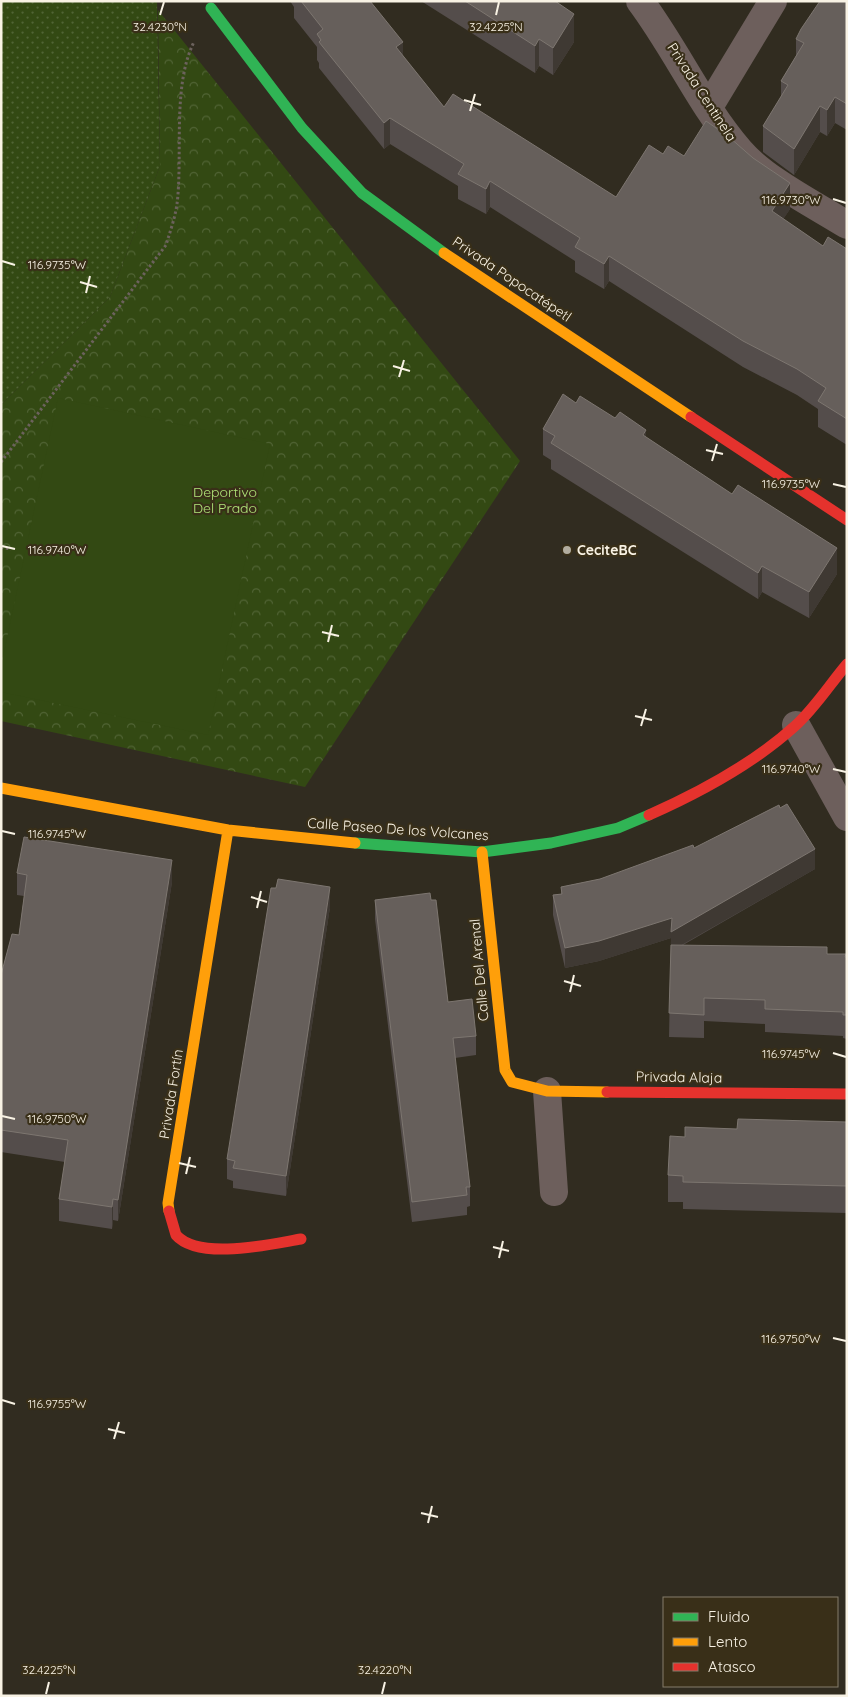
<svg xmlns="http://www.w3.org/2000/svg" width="848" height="1697" font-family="Quicksand,sans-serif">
  <defs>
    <pattern id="grass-dots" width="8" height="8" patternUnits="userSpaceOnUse" patternTransform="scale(1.25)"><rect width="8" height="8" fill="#334913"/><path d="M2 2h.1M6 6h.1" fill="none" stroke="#516435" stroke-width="1.8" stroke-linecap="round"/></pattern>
    <pattern id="park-crowns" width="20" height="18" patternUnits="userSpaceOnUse" patternTransform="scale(1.25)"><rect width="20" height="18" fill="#334913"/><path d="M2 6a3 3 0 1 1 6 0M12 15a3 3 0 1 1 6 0" fill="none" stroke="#516435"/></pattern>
  </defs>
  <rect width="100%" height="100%" fill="#312c20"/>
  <path fill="url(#grass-dots)" d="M1 1H157L160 166 110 297 1 405Z"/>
  <path fill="url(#park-crowns)" d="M158 10 520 461 305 787 1 721V405L110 297 160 166Z"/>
  <path fill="#334913" d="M58 398 270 444 208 735 1 692V666Z"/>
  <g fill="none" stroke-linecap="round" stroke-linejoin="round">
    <path stroke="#6c625d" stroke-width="3" stroke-dasharray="2.5 2.5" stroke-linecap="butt" d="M1 462 166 245C170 232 175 218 177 204 183 156 172 85 194 42
      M1 547 11 549"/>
    <path stroke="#6d5f5c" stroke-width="28" d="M640 1C676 49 701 106 740 151 764 179 815 205 847 225
      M709 107 773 1
      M796 725 847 817
      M547 1091 554 1192"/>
    <path stroke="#30b455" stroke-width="11" d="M211 8 302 128 362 193 444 253
      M355 843 482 852 551 843 618 828 649 815"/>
    <path stroke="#ff9f0a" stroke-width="11" d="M444 253 691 417
      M1 788 228 830 355 843
      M482 852 505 1070 512 1082 547 1091 607 1092
      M169 1211 168 1203 228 830"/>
    <path stroke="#e5322d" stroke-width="11" d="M691 417 847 520
      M649 815C701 792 753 764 795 726 815 708 830 684 847 664
      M607 1092 847 1094
      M169 1211 176 1235C199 1261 271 1244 301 1239"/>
  </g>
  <path fill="#544d4b" d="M290 1H370L403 56 444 107 616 197 663 154 684 156 790 209 783 219 823 246 847 249V445L818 427V409L797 395 743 367 609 281 604 289 575 272V261L490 207 486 214 458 199V186L390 144 384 149 319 68V63L317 60V47L294 18V7Z
    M421 1H555L574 42 553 75 539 66 535 73Z
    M847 1V130L835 123 827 136 820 132 794 175 763 152V126L781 97V81L796 56V39Z
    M576 403 615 418 646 437 837 574 809 618 762 592 758 599 551 469V460L543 455V429Z
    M694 848 815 869 683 945 827 954 847 957V1039L843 1038V1036L765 1032V1024L704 1021V1038L669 1037 671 938 599 961 565 968 553 915V895L561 894V887L600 879Z
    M17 873 172 882 118 1221 113 1220 112 1229 59 1221V1199L65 1162 1 1152V975L19 935 24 896 17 895Z
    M375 900H431L448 1002 476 1036V1055L455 1058 470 1187V1206L467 1207V1215L412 1222 375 919Z
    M330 907 286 1196 233 1188V1181L227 1179V1159Z
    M847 1122V1213L683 1209V1202H668V1175L685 1137 737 1129Z"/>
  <path fill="#3f3933" d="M574 14V42L553 75V48Z
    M539 39V66L535 73V46Z
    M403 42V68L396 47Z
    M835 97V123L827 136V110Z
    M820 106V132L794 175V149Z
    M390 118V144L384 149V123Z
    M490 181V207L486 214V189Z
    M790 183V209L772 237V211Z
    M609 256V281L604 289V264Z
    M646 430V456L643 435Z
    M837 548V574L809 618V592Z
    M762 566V592L758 599V573Z
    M815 849V869L671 951V938L599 961 565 968V948Z
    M172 860V882L118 1221V1200Z
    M330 887V907L286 1196V1176Z
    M113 1199V1220L112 1229V1207Z"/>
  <path fill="#665f5b" stroke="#7d7670" d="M301 1H370L403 42 396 47 444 107 453 94 616 197 649 145 663 154 668 146 684 156 706 121 729 137 753 158 790 183 772 211 823 246 828 237 847 249V419L818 401 826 388 797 369 743 341 609 256 604 264 575 247 580 238 490 181 486 189 458 174 464 164 390 118 384 123 319 42 321 40 317 34 323 29Z
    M465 1H555L574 14 553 48 539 39 535 46Z
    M820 1H847V104L835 97 827 110 820 106 794 149 763 126 788 85 781 81 804 43 796 39 801 29Z
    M563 394 576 403 580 396 615 418 620 412 646 430 643 435 732 494 738 485 837 548 809 592 762 566 758 573 551 443 555 436 543 429Z
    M787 804 815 849 671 932 672 918 599 941 565 948 553 895 562 894 561 887 600 879 693 845 694 848 779 805 780 808Z
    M24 837 172 860 118 1200 113 1199 112 1207 59 1199 68 1140 1 1130V975L12 934 19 935 27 875 17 873Z
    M278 879 330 887 286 1176 233 1168 235 1161 227 1159 271 888H276Z
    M430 893 431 900H436L448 1002 472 999 476 1036 453 1038 470 1187H466L467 1195 412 1202 375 900Z
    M671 945 827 947V954H846L845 957H847V1015H843V1012L765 1009V1000L704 998V1015L669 1013Z
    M738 1119 847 1122V1186L683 1182V1176L668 1175 670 1136 685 1137V1127L737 1129Z"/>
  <path fill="none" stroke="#f8f2e4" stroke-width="2" d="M160 15 164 2M496 15 499 2M464 100 481 105M470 111 475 94M833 199 846 203M2 261 15 265M80 282 97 287M86 293 90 276M393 366 410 371M399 377 404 360M706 450 723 454M712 461 717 444M833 484 846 487M2 546 15 549M322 632 339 636M328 642 332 625M635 716 652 720M641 726 646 709M833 769 846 772M2 831 15 834M251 897 267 902M257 908 261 891M564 981 581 986M570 992 574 975M833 1053 846 1057M2 1116 15 1119M179 1163 196 1167M186 1174 190 1157M493 1247 509 1251M499 1258 503 1241M833 1338 846 1341M2 1400 15 1404M108 1429 125 1433M114 1439 119 1422M421 1513 438 1517M428 1523 432 1506M46 1694 49 1682M382 1694 385 1682"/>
  <circle fill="#b2ad9f" stroke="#392f18" stroke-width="2" cx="567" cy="550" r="5"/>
  <g text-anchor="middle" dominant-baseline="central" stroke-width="4.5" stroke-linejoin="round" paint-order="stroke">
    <g font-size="14" fill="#f8f2e4" stroke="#392f18">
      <text transform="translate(702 92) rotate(57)">Privada Centinela</text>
      <text transform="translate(512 279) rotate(34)">Privada Popocatépetl</text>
      <text transform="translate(398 829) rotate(4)">Calle Paseo De los Volcanes</text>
      <text transform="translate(479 970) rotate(-95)">Calle Del Arenal</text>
      <text transform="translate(679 1077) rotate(1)">Privada Alaja</text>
      <text transform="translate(171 1094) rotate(-81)">Privada Fortín</text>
    </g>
    <g font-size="14" fill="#b0e579" stroke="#392f18">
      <text x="225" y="492">Deportivo<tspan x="225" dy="16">Del Prado</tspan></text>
    </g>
    <g font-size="14" font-weight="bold" fill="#f8f2e4" stroke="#392f18" text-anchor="start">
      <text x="577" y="550">CeciteBC</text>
    </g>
  </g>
  <g font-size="12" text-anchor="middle" fill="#f8f2e4" stroke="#392f18" stroke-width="4.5" stroke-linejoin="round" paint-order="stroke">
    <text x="160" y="31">32.4230°N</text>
    <text x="496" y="31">32.4225°N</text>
    <text x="791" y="204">116.9730°W</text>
    <text x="57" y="269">116.9735°W</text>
    <text x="791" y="488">116.9735°W</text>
    <text x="57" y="554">116.9740°W</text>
    <text x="791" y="773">116.9740°W</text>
    <text x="57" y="838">116.9745°W</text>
    <text x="791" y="1058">116.9745°W</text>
    <text x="57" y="1123">116.9750°W</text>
    <text x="791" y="1343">116.9750°W</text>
    <text x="57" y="1408">116.9755°W</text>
    <text x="49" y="1674">32.4225°N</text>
    <text x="385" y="1674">32.4220°N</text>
  </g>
  <rect width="848" height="1697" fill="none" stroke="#f8f2e4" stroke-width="5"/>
  <rect x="663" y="1597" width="175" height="90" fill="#392f18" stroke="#857d6a"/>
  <rect x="673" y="1613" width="25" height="8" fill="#30b455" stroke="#857d6a"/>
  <text x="708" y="1622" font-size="15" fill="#f8f2e4">Fluido</text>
  <rect x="673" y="1638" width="25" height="8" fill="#ff9f0a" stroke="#857d6a"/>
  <text x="708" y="1647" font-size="15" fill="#f8f2e4">Lento</text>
  <rect x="673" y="1663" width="25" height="8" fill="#e5322d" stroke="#857d6a"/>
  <text x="708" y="1672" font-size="15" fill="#f8f2e4">Atasco</text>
</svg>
